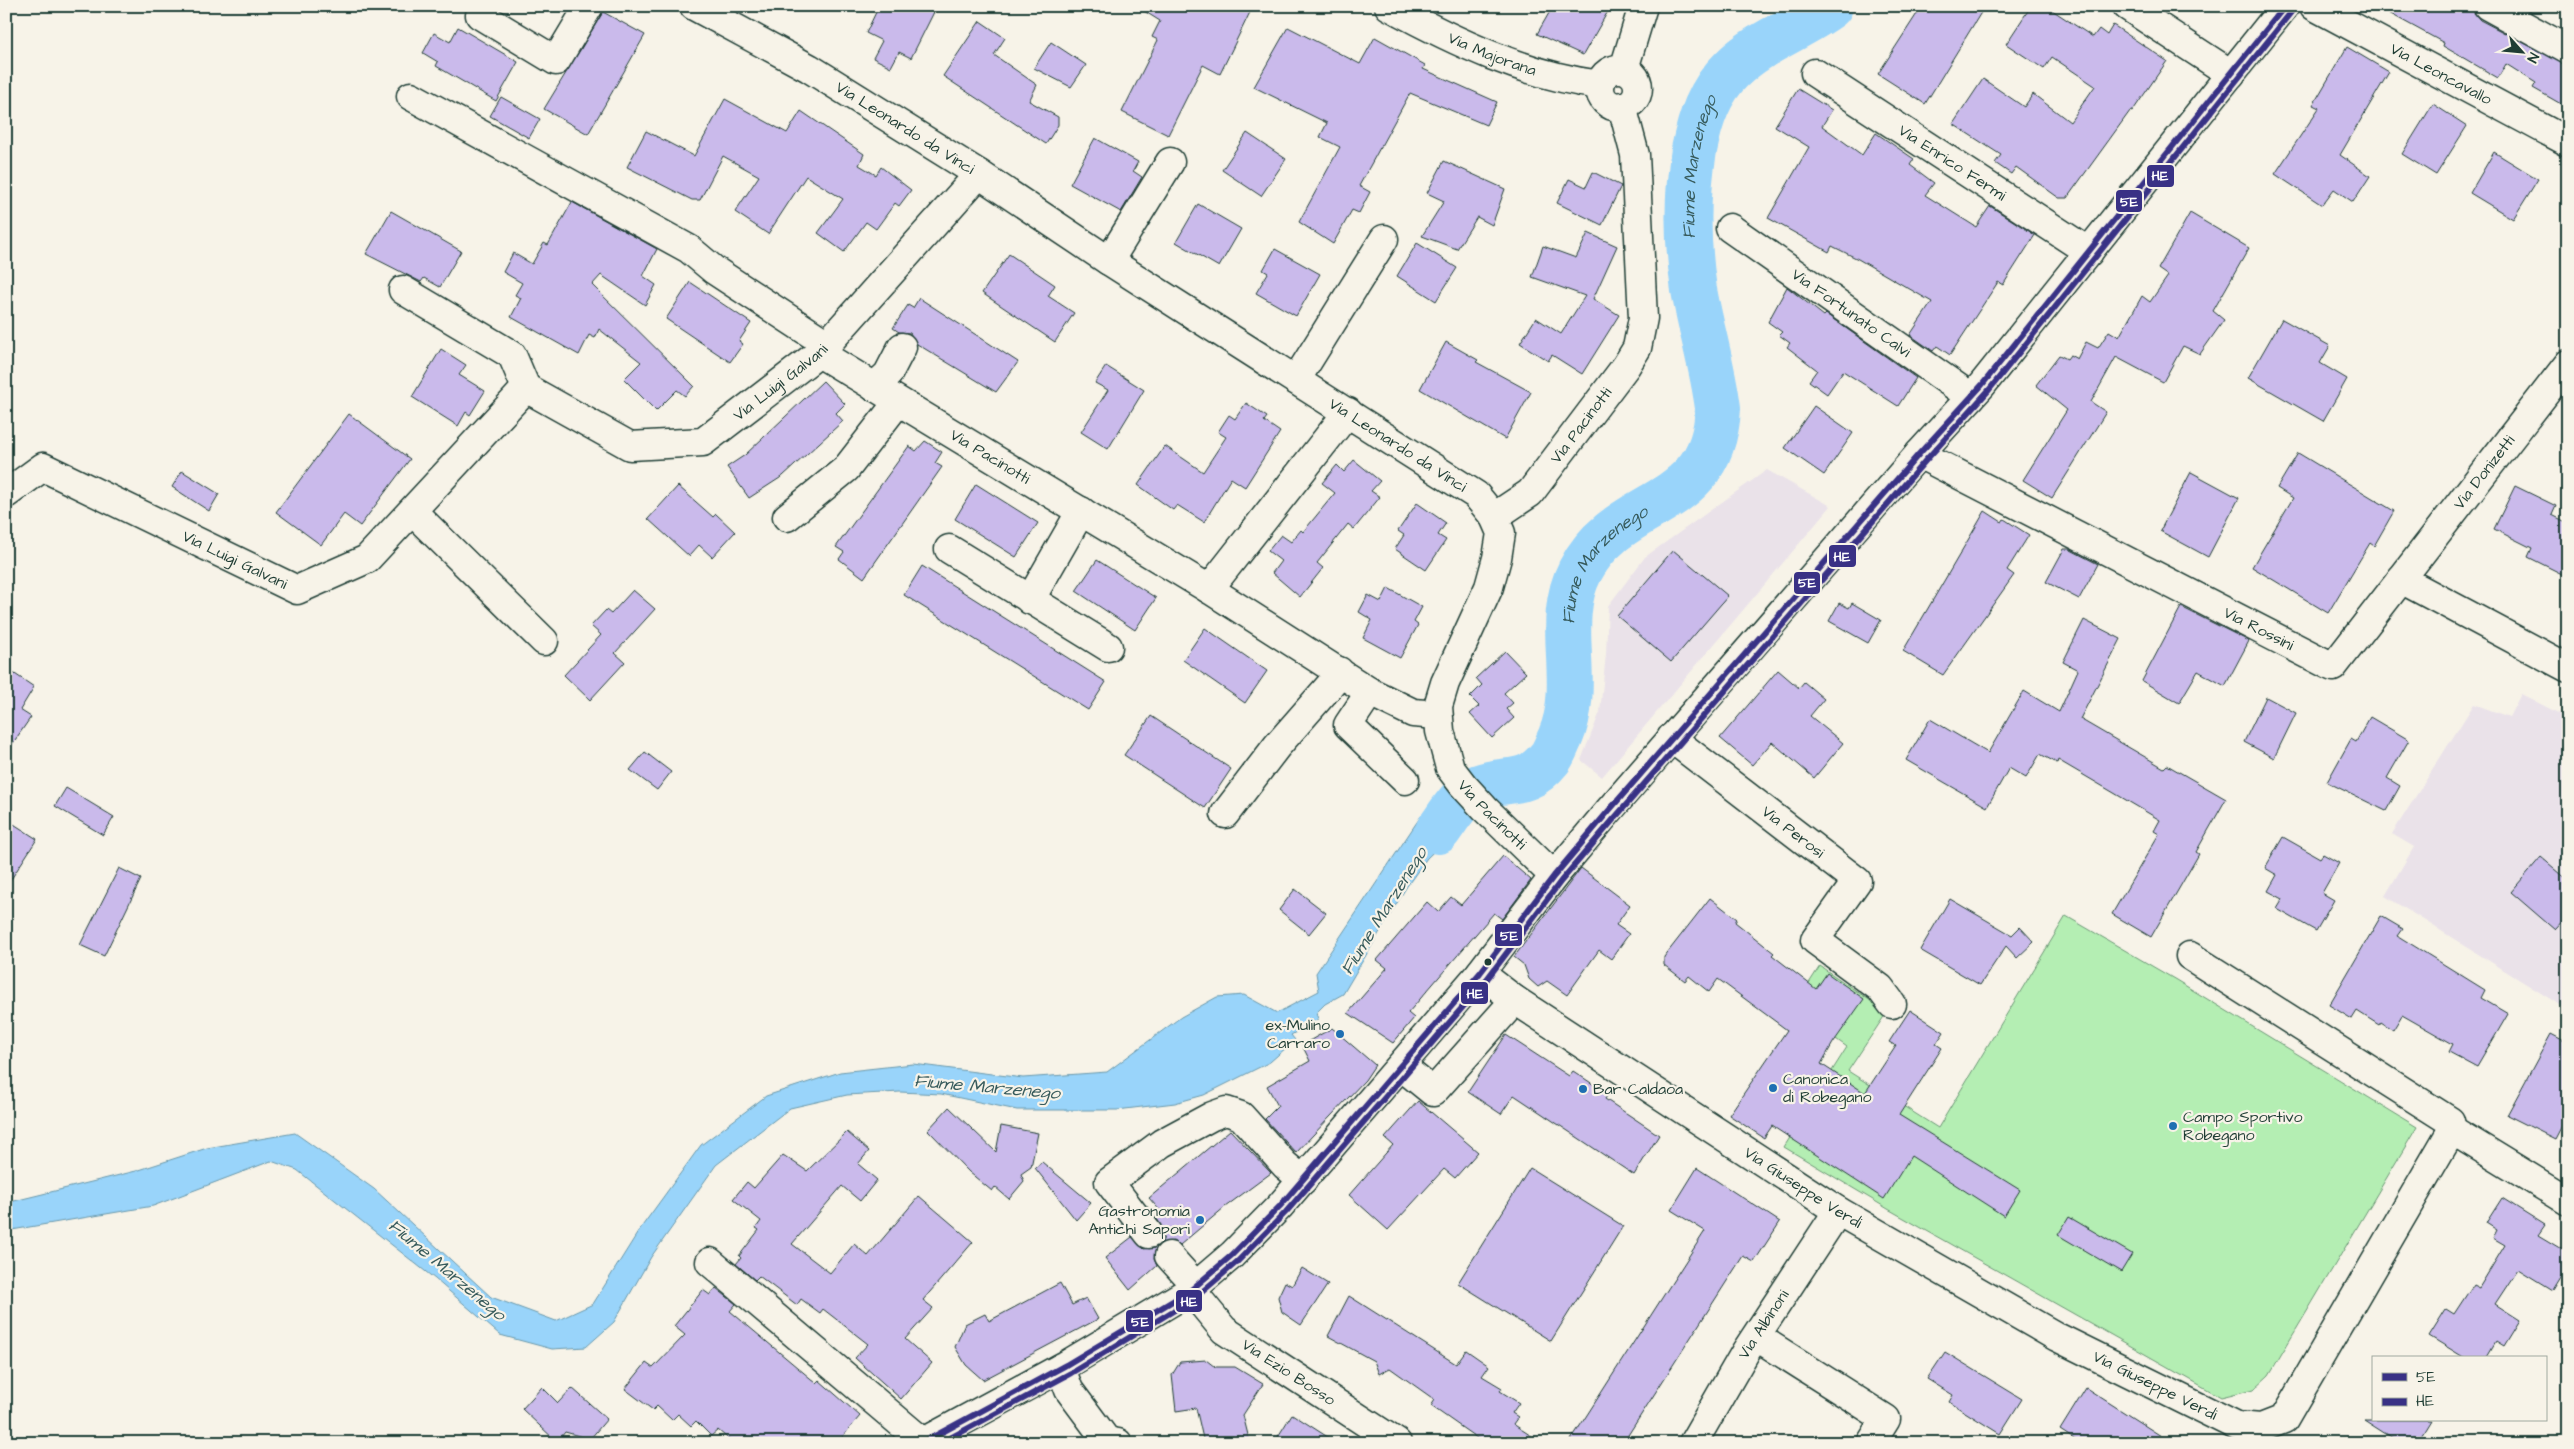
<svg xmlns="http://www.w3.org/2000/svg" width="2574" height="1449" font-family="'Architects Daughter',sans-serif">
  <rect width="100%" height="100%" fill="#f7f3e8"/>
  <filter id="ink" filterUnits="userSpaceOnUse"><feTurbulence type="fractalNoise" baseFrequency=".02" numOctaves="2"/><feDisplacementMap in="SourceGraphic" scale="10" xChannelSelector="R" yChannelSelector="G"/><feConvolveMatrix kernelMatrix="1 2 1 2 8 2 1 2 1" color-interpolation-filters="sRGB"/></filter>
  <g filter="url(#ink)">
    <path fill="#eae2e9" d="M1767 470 1831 506 1602 777 1581 760 1600 712 1606 654 1608 606 1645 557Z
      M2521 694 2568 718V1010L2385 896 2414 847 2392 834 2474 704 2509 717Z"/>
    <path fill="#b4eeb3" stroke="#6a9674" d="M2066 916 2176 980 2417 1127 2269 1375 2254 1389 2221 1397 1888 1209 1784 1147 1847 1047 1793 1008 1820 966 1887 1012 1848 1071 1938 1128Z"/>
    <path fill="#99d4fa" stroke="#6898ab" d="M1445 791 1453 793 1473 814 1427 858 1407 886 1343 994 1325 1004 1316 1013 1318 1019 1291 1035 1295 1040 1270 1062 1204 1095 1175 1103 1117 1110H1017L941 1094 900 1092 847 1095 790 1108 716 1165 651 1257 614 1322 586 1347 552 1349 500 1335 435 1279 297 1170 271 1161 153 1206 6 1231V1203L136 1171 207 1148 295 1133 374 1189 491 1297 556 1321 593 1304 640 1229 701 1145 766 1096 840 1072 913 1064 1023 1078 1107 1072 1181 1017 1217 997 1244 995 1277 1013 1319 991 1316 973 1421 816Z"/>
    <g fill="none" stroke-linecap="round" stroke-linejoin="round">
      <path stroke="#99d4fa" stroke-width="46" id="s1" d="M1438 831C1449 816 1461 794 1479 787 1509 776 1525 789 1550 758 1554 753 1557 744 1560 738 1584 683 1553 623 1580 571 1619 494 1713 514 1718 408 1713 368 1701 329 1694 290 1687 243 1686 197 1694 150 1700 120 1709 91 1732 69 1760 41 1799 29 1830 6"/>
    </g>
    <path fill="#cabaeb" stroke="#1f3d34" d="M879 6H937L911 58 899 52 891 67 873 58 882 41 866 33Z
      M1136 6H1253L1220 74 1203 65 1168 135 1122 112 1158 40 1152 37 1160 21Z
      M1553 6H1611L1583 55 1537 34Z
      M1922 6H1985L1925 104 1878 74Z
      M2031 6H2046L2093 37 2099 29 2107 35 2113 25 2167 61 2132 112 2130 111 2067 198H2059L2016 167 2011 174 1995 163 2001 155 1953 124 1983 79 2024 107 2033 94 2070 122 2095 86 2052 57 2044 69 2006 44Z
      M2376 6H2468L2480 20 2568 66V108L2533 88 2536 83 2506 64 2498 78 2443 46 2444 43Z
      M603 12 645 35 588 134 544 109Z
      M980 21 1005 38 994 55 1037 85 1029 101 1058 117V125L1046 144 943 76Z
      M458 27 518 62 496 101 436 66 438 62 423 53 434 33 450 42Z
      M1288 27 1360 64 1375 37 1425 65 1423 69 1497 102 1486 125 1410 93 1359 186 1370 192 1359 213 1352 210 1333 244 1299 222 1340 147 1320 137 1327 123 1254 87Z
      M1051 42 1086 65 1071 87 1034 68Z
      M2347 47 2389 72 2340 155 2370 176 2353 202 2334 189 2322 205 2275 174 2319 108 2313 105Z
      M1798 89 1832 110 1822 126 1862 155 1876 133 1914 159 1910 165 1934 183 1925 195 1976 227 1990 206 2035 235 2003 285 1998 282 1950 355 1937 346 1933 351 1910 335 1932 302 1858 259 1832 246 1829 252 1768 218 1809 147 1775 126Z
      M501 97 540 119 529 138 490 116Z
      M725 99 787 133 801 111 864 154 859 165 876 175 881 167 911 190 899 206 895 203 876 229 866 222 844 252 818 233 843 199 806 176 768 234 735 212 759 176 723 156 700 200H692L627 167 646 131 694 156Z
      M2433 104 2467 126 2436 175 2402 154Z
      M1247 133 1286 159 1261 196 1222 170Z
      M1095 138 1138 162 1133 171 1142 177 1121 212 1070 184Z
      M2494 152 2538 179 2513 219 2470 193Z
      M1444 161 1505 189 1492 225 1477 217 1457 249 1422 236 1444 201 1427 193Z
      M1593 172 1621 186 1602 225 1557 203 1569 179 1586 187Z
      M572 202 657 249 643 276 656 285 645 305 601 275 592 285 694 386 685 396 677 390 656 411 624 379 641 362 599 329 595 338 589 335 579 355 511 317 521 298 515 295 522 283 503 272 513 253 532 264 544 243 548 245Z
      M1198 204 1241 229 1219 267 1176 242Z
      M391 211 461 251 440 287 424 278 421 282 366 254Z
      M2190 213 2249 248 2213 311 2224 320 2200 354 2183 346 2163 382 2116 357 2091 402 2106 412 2052 498 2023 480 2067 410 2036 385 2059 355 2067 359 2070 355 2077 359 2086 342 2098 348 2109 331 2119 337 2142 296 2150 302 2168 276 2158 269Z
      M1588 233 1617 246 1593 299 1619 315 1582 374 1552 355 1548 361 1520 343 1536 318 1561 334 1585 296 1532 277 1543 246 1576 258Z
      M1417 243 1457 268 1436 301 1397 276Z
      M1275 249 1320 274 1296 316 1256 293 1268 273 1263 270Z
      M1009 254 1055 285 1048 296 1074 313 1055 342 982 293Z
      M690 282 751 323 739 341 743 344 730 362 666 319Z
      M1787 287 1824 316 1826 314 1916 378 1898 406 1843 371 1827 394 1809 381 1817 370 1787 347 1790 343 1779 335 1782 332 1768 322Z
      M919 298 1018 362 996 392 917 344 910 333 899 332 893 328 908 305 913 308Z
      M2282 319 2330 346 2320 363 2347 379 2323 421 2248 378Z
      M1446 342 1478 360 1476 362 1531 392 1505 439 1420 389Z
      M441 349 466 365 459 375 485 391 470 415 466 412 458 426 412 397Z
      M1106 366 1144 390 1108 449 1081 432 1108 390 1095 383Z
      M823 381 845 404 836 413 843 421 783 476 749 498 727 467 745 455Z
      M1246 403 1267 417 1264 421 1280 432 1245 487 1231 478 1204 522 1177 505 1173 510 1138 485 1165 446 1203 472 1226 437 1218 432 1229 415 1235 419Z
      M1814 406 1853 433 1824 475 1785 448Z
      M349 414 410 459 360 526 344 514 321 545 276 512Z
      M925 441 942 452 935 463 942 467 864 578 839 559 844 552 836 547 909 446 916 451Z
      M2298 453 2394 511 2374 546 2370 543 2328 613 2252 567 2293 498 2277 488Z
      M1354 460 1380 481 1371 491 1380 497 1354 529 1348 524 1317 563 1323 568 1300 597 1272 573 1281 561 1268 551 1281 535 1291 542 1301 530 1303 532 1335 493 1322 483 1337 465 1344 472Z
      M182 471 219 494 209 511 172 487Z
      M2191 472 2239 498 2208 557 2160 531Z
      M976 484 1038 523 1016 557 955 519Z
      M678 486 713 517 716 514 735 532 712 557 699 545 689 556 648 519Z
      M2515 486 2556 506 2552 515 2568 523V577L2528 557 2532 548 2494 529Z
      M1417 503 1446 523 1438 535 1446 540 1426 570 1395 549 1404 535 1398 531Z
      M1985 511 2002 522 2004 519 2029 535 2007 570 2014 575 1943 675 1903 651Z
      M2064 549H2069L2098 564 2079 599 2046 582Z
      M1673 550 1728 596 1671 662 1617 616Z
      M1097 560 1156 598 1135 630 1076 591Z
      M922 566 1106 682 1088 710 904 595Z
      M1388 588 1422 607 1414 622 1418 625 1400 658 1363 638 1372 620 1359 612 1368 595 1381 602Z
      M633 590 655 609 615 653 625 662 590 700 564 675 601 635 591 626 606 610 611 614Z
      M1839 603 1849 608 1852 603 1881 620 1868 643 1829 621Z
      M2181 607 2249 641 2225 686 2198 671 2179 703 2142 681Z
      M2084 620 2121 639 2080 719 2164 768 2167 765 2226 799 2196 852 2199 854 2151 937 2112 914 2159 834 2154 831 2160 820 2058 760 2057 763 2040 754 2026 778 2009 768 1987 807 1906 760 1930 719 1988 753 2024 691 2059 712 2078 670 2063 662Z
      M1205 628 1267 671 1245 703 1183 660Z
      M1505 651 1526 673 1504 693 1513 703 1506 709 1514 718 1492 738 1470 714 1479 706 1470 697 1482 685 1476 678Z
      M6 668 34 687 20 710 31 717 6 753Z
      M1778 670 1799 688 1804 682 1824 699 1810 716 1843 743 1814 778 1772 742 1752 765 1720 738Z
      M2266 697 2296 713 2274 758 2244 742Z
      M1151 716 1231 769 1205 808 1124 755Z
      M2370 717 2409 740 2387 778 2400 786 2386 811 2327 782 2351 739 2356 742Z
      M645 752 671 772 657 790 630 770Z
      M66 788 114 817 103 835 55 806Z
      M6 819 37 839 6 887Z
      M2283 837 2320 858 2323 854 2339 863 2322 893 2334 900 2316 931 2277 909 2283 899 2268 891 2277 875 2265 868Z
      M1503 856 1531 880 1502 919 1494 913 1408 1013 1414 1018 1393 1043 1348 1013 1387 968 1377 960 1427 902 1438 912 1451 897 1461 905Z
      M2541 857 2568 880V916L2555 930 2511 892Z
      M119 868 141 879 104 956 80 945Z
      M1581 868 1630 905 1616 925 1629 934 1611 959 1599 950 1567 995 1547 981 1538 987 1529 979 1524 965 1514 957Z
      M1295 889 1326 913 1309 934 1279 910Z
      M1710 898 1737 919 1735 922 1774 953 1772 955 1816 989 1827 973 1864 999 1833 1043 1821 1064 1865 1093 1896 1046 1889 1042 1910 1010 1944 1032 1936 1044 1942 1048 1899 1115 2020 1190 2004 1216 1911 1156 1884 1199 1772 1126 1764 1138 1729 1115 1787 1030 1718 979 1709 992 1689 976 1685 981 1664 965V957Z
      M1950 899 2012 935 2020 927 2034 942 2017 958 2006 946 1980 985 1920 950Z
      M2381 916 2403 929 2398 936 2485 990 2481 998 2508 1014 2477 1067 2449 1052 2453 1044 2402 1015 2393 1030 2381 1022 2379 1025 2357 1011 2352 1019 2329 1005Z
      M1332 1028 1375 1065 1365 1080 1296 1153 1265 1119 1278 1106 1267 1086 1310 1061 1302 1045Z
      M2551 1034 2568 1043V1096L2561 1110 2568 1114 2555 1139 2507 1115Z
      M1506 1035 1569 1076 1573 1071 1608 1094 1605 1099 1659 1135 1634 1175 1514 1095 1501 1114 1468 1092Z
      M1418 1101 1478 1152 1455 1178 1444 1169 1388 1230 1349 1195 1393 1145 1385 1138Z
      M949 1107 996 1152 1001 1126 1038 1133 1031 1167 1021 1174 1024 1181 1009 1199 995 1187 992 1191 969 1172 928 1130Z
      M1230 1130 1271 1173 1225 1207 1180 1245 1173 1241 1161 1243 1164 1231 1156 1217 1162 1213 1149 1198Z
      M847 1132 869 1151 858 1164 877 1180 860 1201 842 1186 792 1244 830 1273 854 1244 868 1256 919 1196 973 1242 923 1300 933 1308 905 1339 932 1363 901 1399 855 1358 868 1344 823 1309 820 1313 801 1299 797 1305 759 1276 755 1280 736 1264 741 1258 739 1256 759 1230 756 1228 761 1221 733 1199 747 1182 754 1188 783 1155 807 1171Z
      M1042 1162 1091 1203 1076 1220 1035 1168Z
      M1530 1168 1623 1226 1551 1341 1458 1283Z
      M1697 1168 1780 1222 1754 1262 1743 1256 1623 1443H1569L1705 1231 1671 1210Z
      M2502 1198 2545 1225 2538 1235 2568 1253V1264L2552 1290 2518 1269 2495 1304 2520 1320 2504 1346 2496 1341 2486 1358H2465L2429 1336 2446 1309 2454 1314 2473 1285 2479 1288 2505 1245 2493 1238 2497 1230 2486 1223Z
      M2069 1217 2132 1254 2121 1272 2058 1235Z
      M1132 1237 1144 1249 1157 1247 1154 1259 1157 1266 1130 1290 1105 1258Z
      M1302 1268 1328 1284 1301 1325 1282 1312 1278 1297 1285 1282 1292 1286Z
      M1060 1283 1072 1305 1086 1298 1098 1319 983 1380 966 1365 955 1347 965 1324 985 1314 989 1321Z
      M716 1288 736 1304 730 1311 816 1383 819 1380 860 1416 837 1443H733L718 1430 711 1436 696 1421 691 1426 678 1414 672 1420 657 1406 653 1410 625 1389 646 1363 653 1368 685 1335 674 1326 703 1290 710 1295Z
      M1349 1296 1456 1364 1466 1350 1489 1366 1482 1376 1502 1388 1500 1391 1519 1403 1512 1413 1518 1417 1513 1424 1542 1443H1484L1431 1406 1435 1400 1390 1368 1379 1374 1374 1361 1328 1336Z
      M1945 1352 2022 1399 2000 1434 1949 1402 1953 1395 1927 1379Z
      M1206 1360 1215 1367H1235L1263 1384 1243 1415 1250 1443H1204L1196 1408 1176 1411 1172 1375 1180 1362Z
      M542 1387 558 1403 572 1388 607 1419 590 1439 565 1432 557 1442 522 1409Z
      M2086 1388 2172 1443H2080L2060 1430Z
      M1292 1414 1337 1443H1274Z
      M2364 1420H2432L2418 1443H2400Z"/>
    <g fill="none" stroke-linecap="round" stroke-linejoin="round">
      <g stroke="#1f3d34" stroke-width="31">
        <g id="minor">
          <path id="s2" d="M694 6 809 68 979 174 1109 261 1476 495 1494 517 1501 533 1497 558 1489 587 1445 683 1438 706 1440 731 1450 768 1463 785 1485 809 1554 876"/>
          <path id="s3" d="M1389 6C1455 42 1525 75 1600 85"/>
          <path d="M2127 6 2231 74"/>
          <path id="s4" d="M2314 6 2568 142"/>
          <path d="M2488 6 2568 50"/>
          <path d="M480 15 556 61 589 6"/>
          <path d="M1624 69 1643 6"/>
          <circle cx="1619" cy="88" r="19"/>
          <path id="s5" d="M1815 73 2089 252"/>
          <path d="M411 96 689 249 714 270 827 344"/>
          <path id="s6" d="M1730 228 1971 397"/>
          <path d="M1109 261 1170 162"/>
          <path d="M403 290 512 355 526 388"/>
          <path id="s7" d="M819 353 1209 589 1370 692 1413 713 1438 715"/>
          <path d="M1296 380 1384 239"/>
          <path d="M874 387 888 374 902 347"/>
          <path id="s8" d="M1919 454 2333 667 2568 364"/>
          <path id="s9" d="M6 494 43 467 297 590 367 559 526 388 630 446 703 442 819 353 979 174"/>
          <path d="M413 512 544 641"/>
          <path d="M787 517 846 469 898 402"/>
          <path id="s10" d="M1494 517 1530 493 1626 366 1637 348 1643 318 1635 155 1622 106"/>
          <path d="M949 549 1108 647"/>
          <path d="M2401 579 2568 668"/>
          <path d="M1209 589 1348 412"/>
          <path d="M1030 600 1081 511"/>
          <path d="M1370 692 1348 725 1405 780"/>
          <path id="s11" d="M1671 738 1857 881 1815 940 1880 988 1892 1004"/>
          <path d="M1225 814 1277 746 1333 682 1339 671"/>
          <path id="s12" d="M1480 973 1515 1000 1838 1211 2057 1337 2237 1426 2261 1428 2284 1419 2452 1130 2450 1121 2190 956"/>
          <path d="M1401 1066 1433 1092 1515 1000"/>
          <path d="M2452 1130 2568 1201"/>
          <path d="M1149 1234 1109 1182 1162 1143 1212 1116 1226 1111 1241 1116 1285 1165 1303 1180"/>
          <path d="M1169 1256 1196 1286"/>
          <path d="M710 1262 923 1442"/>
          <path id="s13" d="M1191 1290 1224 1330 1397 1443"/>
          <path d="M1757 1337 1886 1419 1871 1443"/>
          <path d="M1061 1368 1069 1390 1107 1441 1118 1443"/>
          <path id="s14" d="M1693 1443 1746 1351 1838 1211"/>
        </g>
      </g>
      <g stroke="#1f3d34" stroke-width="31">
        <path id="major" d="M922 1443 1066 1365 1191 1290 1232 1255 1280 1206 1480 973 1554 876 1606 814 1919 454 1982 385 2285 6"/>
      </g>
      <use href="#minor" stroke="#f7f3e8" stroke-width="28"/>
      <use href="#major" stroke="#f7f3e8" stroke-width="28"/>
      <g stroke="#f7f3e8" stroke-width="10">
        <path id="bus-1" d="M922 1443 1066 1365 1191 1290 1232 1255 1280 1206 1480 973 1554 876 1606 814 1919 454 1982 385 2285 6"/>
      </g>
      <g stroke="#f7f3e8" stroke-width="10">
        <path id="bus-2" d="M941 1443 1071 1373 1196 1297 1238 1261 1286 1212 1487 979 1561 881 1613 820 1926 460 1989 390 2292 11"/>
      </g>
      <use href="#bus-1" stroke="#393185" stroke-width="6"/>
      <use href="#bus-2" stroke="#393185" stroke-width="6"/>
    </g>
  </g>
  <circle fill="#1f3d34" stroke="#f7f3e8" stroke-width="2" cx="1488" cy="962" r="4.5"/>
  <g fill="#1f6fb2" stroke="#f7f3e8" stroke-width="2">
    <circle cx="1340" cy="1034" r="5"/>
    <circle cx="1773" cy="1088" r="5"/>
    <circle cx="1583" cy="1089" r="5"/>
    <circle cx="2173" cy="1126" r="5"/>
    <circle cx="1200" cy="1220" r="5"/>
  </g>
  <g text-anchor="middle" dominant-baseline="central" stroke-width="4.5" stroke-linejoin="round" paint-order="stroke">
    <g font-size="16" fill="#1f3d34" stroke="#f7f3e8">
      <text stroke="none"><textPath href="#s3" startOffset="114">Via Majorana</textPath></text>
      <text stroke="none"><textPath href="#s4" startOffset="144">Via Leoncavallo</textPath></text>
      <text stroke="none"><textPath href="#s2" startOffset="244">Via Leonardo da Vinci</textPath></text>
      <text stroke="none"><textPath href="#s5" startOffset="164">Via Enrico Fermi</textPath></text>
      <text stroke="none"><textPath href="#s6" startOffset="148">Via Fortunato Calvi</textPath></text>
      <text stroke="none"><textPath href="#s9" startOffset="928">Via Luigi Galvani</textPath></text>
      <text stroke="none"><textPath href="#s10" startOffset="128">Via Pacinotti</textPath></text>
      <text stroke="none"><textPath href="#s2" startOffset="830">Via Leonardo da Vinci</textPath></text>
      <text stroke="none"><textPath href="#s7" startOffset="200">Via Pacinotti</textPath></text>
      <text stroke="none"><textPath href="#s8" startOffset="712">Via Donizetti</textPath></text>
      <text stroke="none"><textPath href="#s9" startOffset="259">Via Luigi Galvani</textPath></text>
      <text stroke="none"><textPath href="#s8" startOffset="382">Via Rossini</textPath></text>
      <text stroke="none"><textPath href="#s2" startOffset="1280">Via Pacinotti</textPath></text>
      <text stroke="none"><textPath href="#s11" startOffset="154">Via Perosi</textPath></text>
      <text stroke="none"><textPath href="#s12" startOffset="388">Via Giuseppe Verdi</textPath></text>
      <text stroke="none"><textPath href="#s14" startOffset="138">Via Albinoni</textPath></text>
      <text stroke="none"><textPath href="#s13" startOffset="129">Via Ezio Bosso</textPath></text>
      <text stroke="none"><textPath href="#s12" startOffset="792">Via Giuseppe Verdi</textPath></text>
    </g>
    <g font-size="16" fill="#1f3d34" stroke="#f7f3e8" text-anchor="start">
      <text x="1330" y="1025" text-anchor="end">ex-Mulino<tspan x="1330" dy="18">Carraro</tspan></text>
      <text x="1783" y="1079">Canonica<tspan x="1783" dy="18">di Robegano</tspan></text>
      <text x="1593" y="1089">Bar Caldaoa</text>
      <text x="2183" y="1117">Campo Sportivo<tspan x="2183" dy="18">Robegano</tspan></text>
      <text x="1190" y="1211" text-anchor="end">Gastronomia<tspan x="1190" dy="18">Antichi Sapori</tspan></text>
    </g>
    <g font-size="18" font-style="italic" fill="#375b5c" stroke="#f7f3e8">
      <text stroke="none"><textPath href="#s1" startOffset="801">Fiume Marzenego</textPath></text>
      <text stroke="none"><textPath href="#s1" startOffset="351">Fiume Marzenego</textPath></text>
      <text transform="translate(1384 911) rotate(-58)">Fiume Marzenego</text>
      <text transform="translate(987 1087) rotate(5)">Fiume Marzenego</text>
      <text transform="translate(447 1270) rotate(40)">Fiume Marzenego</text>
    </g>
  </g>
  <g stroke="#f7f3e8" stroke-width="2">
    <rect x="2146" y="164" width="29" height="24" rx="5" fill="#393185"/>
    <rect x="2115" y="189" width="28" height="24" rx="5" fill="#393185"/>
    <rect x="1828" y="544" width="29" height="24" rx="5" fill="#393185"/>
    <rect x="1793" y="571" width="28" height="24" rx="5" fill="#393185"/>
    <rect x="1494" y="923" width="29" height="24" rx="5" fill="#393185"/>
    <rect x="1460" y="981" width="29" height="24" rx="5" fill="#393185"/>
    <rect x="1175" y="1289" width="28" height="24" rx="5" fill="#393185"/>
    <rect x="1125" y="1309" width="29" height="24" rx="5" fill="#393185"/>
  </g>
  <g font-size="14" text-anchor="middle" font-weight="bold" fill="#fff">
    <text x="2160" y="180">HE</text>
    <text x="2129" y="206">5E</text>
    <text x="1842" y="561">HE</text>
    <text x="1807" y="587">5E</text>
    <text x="1509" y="940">5E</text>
    <text x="1475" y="998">HE</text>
    <text x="1189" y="1306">HE</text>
    <text x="1140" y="1326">5E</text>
  </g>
  <rect width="2574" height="1449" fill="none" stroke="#f7f3e8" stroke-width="25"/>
  <rect x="12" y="12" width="2549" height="1424" fill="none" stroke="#1f3d34" stroke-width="2" filter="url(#ink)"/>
  <rect x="2372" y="1356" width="175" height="65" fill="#f7f3e8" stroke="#a1aaa0"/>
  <rect x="2382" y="1373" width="25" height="8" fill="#393185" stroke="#a1aaa0"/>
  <text x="2416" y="1382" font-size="15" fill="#1f3d34">5E</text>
  <rect x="2382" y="1398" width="25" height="8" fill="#393185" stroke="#a1aaa0"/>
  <text x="2416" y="1406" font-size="15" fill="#1f3d34">HE</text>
  <g transform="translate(2522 52) rotate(117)" stroke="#f7f3e8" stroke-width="4" paint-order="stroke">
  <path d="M0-4L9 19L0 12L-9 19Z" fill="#1f3d34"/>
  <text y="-8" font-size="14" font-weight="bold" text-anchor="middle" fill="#1f3d34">N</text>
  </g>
</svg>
